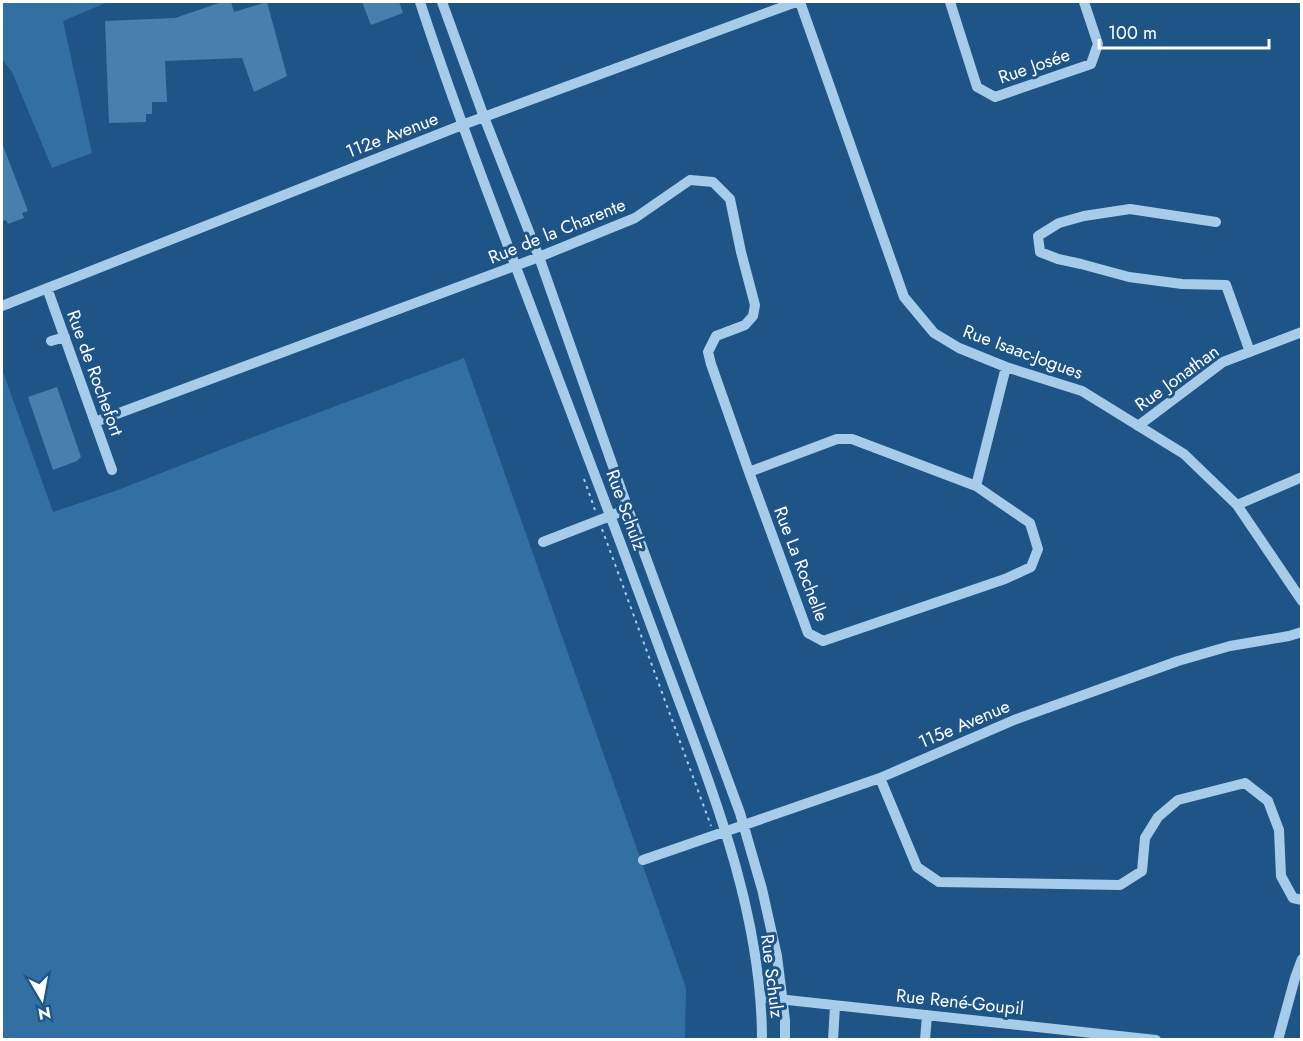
<svg xmlns="http://www.w3.org/2000/svg" width="1303" height="1041" font-family="Jost,sans-serif">
  <rect width="100%" height="100%" fill="#1e5586"/>
  <path fill="#326fa3" d="M2 2H108L63 21 92 153 52 168 12 72 2 59Z
    M464 358 686 988 685 1039H2V369L53 512 118 490 240 442Z"/>
  <path fill="#477fae" d="M222 2H231L234 12 267 2 287 76 254 92 242 58 165 61 167 102H152V114H146V122L109 123 105 21 175 18Z
    M362 2H399L403 13 371 25Z
    M2 143 28 211 22 213 24 218 8 224 6 220 2 221Z
    M57 387 81 457 77 461 53 470 28 397Z"/>
  <g fill="none" stroke-linecap="round" stroke-linejoin="round">
    <path stroke="#a7ccea" stroke-width="2" stroke-dasharray="3 4.5" stroke-linecap="butt" d="M584 479 595 510
      M602 529 711 826"/>
    <path stroke="#a7ccea" stroke-width="10" d="M420 2C454 106 494 209 533 312 576 424 618 535 659 647 705 773 762 903 762 1040
      M442 2 484 117 539 257 628 509 740 813 762 889 777 956 785 1020V1040
      M800 2 904 297 934 333 959 348 1006 367 1082 391 1184 454 1237 505 1302 601
      M950 2 977 87 995 97 1091 64 1098 44 1084 2
      M1216 222 1130 209 1084 216 1059 223 1038 236 1040 252 1058 259 1081 264 1129 277 1182 284 1226 285 1250 352
      M47 288 112 470
      M2 306 462 125 796 2
      M51 341 65 337
      M95 422 539 257 635 218 690 180 713 182 730 199 741 252 755 305 753 316 745 325 716 336 708 352 711 364 749 472
      M1138 426 1223 362 1302 332
      M837 439H852L976 486 1030 523 1038 549 1031 567 1005 579 823 641 808 633 749 472Z
      M976 486 1006 367
      M1237 505 1302 477
      M543 542 628 509
      M880 778 917 867 939 882 1120 885 1142 871 1145 838 1158 817 1178 800 1245 783 1268 801 1279 830 1281 876 1293 898 1302 900
      M643 860 880 778 1014 720 1178 661 1230 646 1289 636 1302 632
      M760 997 1156 1040
      M833 1040 835 1006
      M925 1040 927 1015
      M1278 1040 1295 978 1302 959"/>
  </g>
  <g text-anchor="middle" dominant-baseline="central" stroke-width="6" stroke-linejoin="round" paint-order="stroke">
    <g font-size="18" fill="#fff" stroke="#1e5586">
      <text transform="translate(1034 66) rotate(-19)">Rue Josée</text>
      <text transform="translate(392 135) rotate(-21)">112e Avenue</text>
      <text transform="translate(557 231) rotate(-22)">Rue de la Charente</text>
      <text transform="translate(1023 352) rotate(20)">Rue Isaac-Jogues</text>
      <text transform="translate(95 373) rotate(70)">Rue de Rochefort</text>
      <text transform="translate(1177 378) rotate(-36)">Rue Jonathan</text>
      <text transform="translate(626 510) rotate(70)">Rue Schulz</text>
      <text transform="translate(801 564) rotate(69)">Rue La Rochelle</text>
      <text transform="translate(964 724) rotate(-23)">115e Avenue</text>
      <text transform="translate(772 976) rotate(83)">Rue Schulz</text>
      <text transform="translate(960 1002) rotate(6)">Rue René-Goupil</text>
    </g>
  </g>
  <rect width="1303" height="1041" fill="none" stroke="#ffffff" stroke-width="6"/>
  <g transform="translate(42 999) rotate(170)" stroke="#1e5586" stroke-width="4.5" paint-order="stroke">
  <path d="M0-4.5L10 22L0 15L-10 22Z" fill="#ffffff"/>
  <text y="-9" font-size="16" font-weight="bold" text-anchor="middle" fill="#ffffff">N</text>
  </g>
  <path d="M1099 39v9h170v-9" fill="none" stroke="#ffffff" stroke-width="3"/>
  <text x="1108" y="39" font-size="18" fill="#ffffff" stroke="#1e5586" stroke-width="4.5" paint-order="stroke">100 m</text>
</svg>
